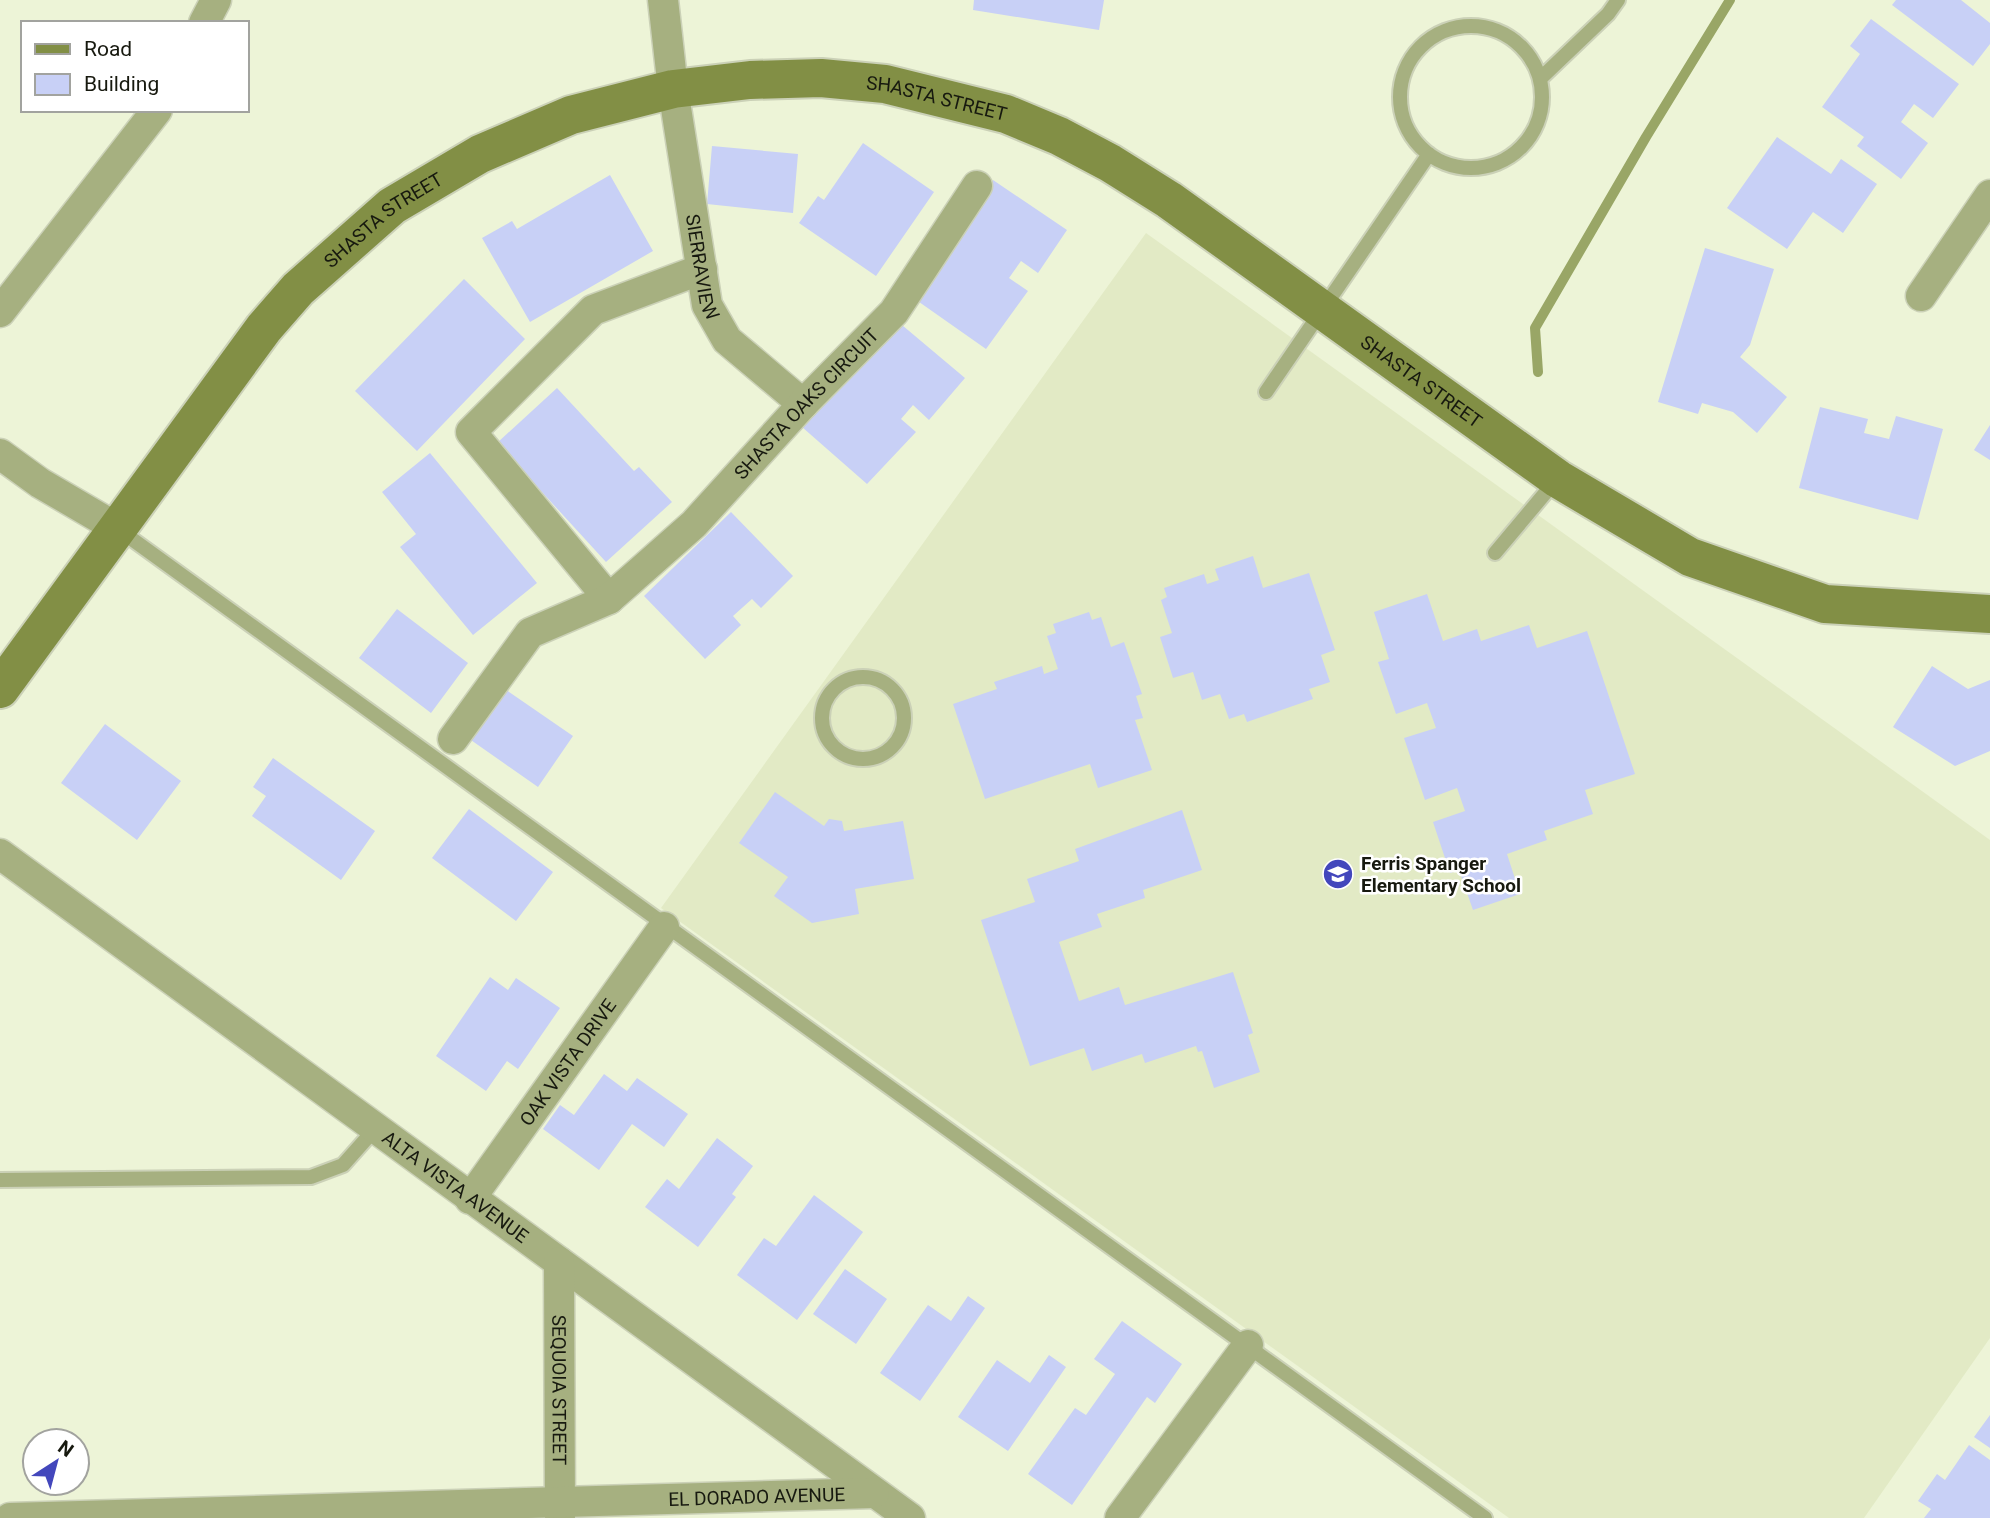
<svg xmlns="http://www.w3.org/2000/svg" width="1990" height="1518" font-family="Roboto,sans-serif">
  <rect width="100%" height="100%" fill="#edf4d7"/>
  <path fill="#e2eac5" d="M1146 233 1990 840V1338L1864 1518H1509L661 908Z"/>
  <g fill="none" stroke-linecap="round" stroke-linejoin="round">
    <path stroke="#99a666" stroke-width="10" d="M1538 372 1535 328 1646 137 1730 0"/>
  </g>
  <path fill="#c8d0f6" d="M974 0H1104L1099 30 973 10Z
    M1896 0H1961L1990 23V44L1973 66 1892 5Z
    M1871 19 1959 84 1933 118 1914 104 1901 122 1928 143 1901 179 1857 146 1864 137 1822 107 1860 54 1850 46Z
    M1777 137 1831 174 1841 159 1877 184 1843 233 1813 212 1787 249 1727 208Z
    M863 143 934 192 876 276 799 223 818 196 824 200Z
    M712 146 798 154 793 213 707 204Z
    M610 175 653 251 530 322 482 238 512 221 517 229Z
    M993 180 1067 230 1038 273 1021 261 1009 278 1028 291 986 349 912 297Z
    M1705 248 1774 269 1750 345 1740 357 1787 397 1757 433 1733 412 1702 403 1698 414 1658 402Z
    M464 279 525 339 417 451 355 391Z
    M896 320 965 378 929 420 913 405 901 419 916 432 867 484 802 427Z
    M557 388 634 471 639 467 672 502 606 562 497 443Z
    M1820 407 1868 419 1864 433 1889 439 1896 416 1943 429 1918 520 1799 488Z
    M1990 425V460L1974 450Z
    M430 453 537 583 473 635 400 547 416 534 382 492Z
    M731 512 793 576 761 608 752 599 733 616 741 625 705 659 644 596Z
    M1253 556 1263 588 1309 573 1335 650 1321 655 1330 682 1309 689 1313 699 1247 722 1244 714 1229 719 1220 694 1202 700 1193 672 1173 678 1160 637 1172 633 1161 600 1167 597 1164 588 1204 574 1207 584 1219 580 1215 569Z
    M1427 594 1443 641 1477 629 1481 641 1529 625 1537 648 1587 631 1635 774 1585 790 1593 814 1544 831 1547 840 1507 854 1520 894 1473 910 1459 870 1450 873 1433 822 1465 811 1457 788 1425 800 1404 738 1436 728 1427 703 1396 714 1378 662 1389 659 1374 612Z
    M397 609 468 663 431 713 359 658Z
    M1089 612 1092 620 1101 617 1111 647 1124 642 1142 694 1136 696 1143 718 1135 720 1152 770 1098 788 1090 764 985 799 953 704 997 689 994 682 1042 666 1044 674 1058 669 1047 636 1056 633 1053 624Z
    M1932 666 1968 689 1990 680V751L1955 766 1893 727Z
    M502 687 573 736 538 787 468 738Z
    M105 724 181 781 137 840 61 783Z
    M273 758 375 831 341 880 252 816 266 796 253 787Z
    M775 792 824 826 829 819 842 821 844 831 903 821 914 879 855 889 859 914 812 923 774 896 788 877 739 843Z
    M469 809 553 872 516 921 432 858Z
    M1182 810 1202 870 1143 890 1145 898 1097 914 1102 927 1059 942 1079 1001 1119 987 1125 1005 1233 972 1253 1033 1248 1035 1260 1072 1214 1088 1202 1051 1198 1052 1196 1046 1145 1063 1142 1054 1092 1071 1084 1048 1030 1066 981 920 1035 902 1027 879 1079 861 1075 849Z
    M490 977 508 990 516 978 560 1008 518 1069 507 1061 486 1091 436 1056Z
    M604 1074 627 1091 637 1078 688 1114 664 1147 632 1124 599 1170 543 1129 560 1105 574 1115Z
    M717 1138 753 1166 732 1194 736 1197 698 1247 645 1207 667 1179 679 1189Z
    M814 1195 863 1232 797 1320 737 1275 764 1238 776 1246Z
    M845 1269 887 1299 856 1344 813 1314Z
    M968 1296 985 1308 920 1401 880 1373 928 1305 951 1321Z
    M1122 1321 1182 1364 1155 1403 1147 1397 1072 1505 1028 1474 1075 1408 1086 1415 1115 1374 1094 1359Z
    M1049 1355 1066 1367 1008 1451 958 1417 997 1360 1030 1383Z
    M1990 1415V1448L1974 1437Z
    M1969 1445 1990 1460V1518H1924L1931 1509 1918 1501 1937 1474 1945 1480Z"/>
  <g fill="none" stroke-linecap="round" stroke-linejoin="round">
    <g stroke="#cbd1b7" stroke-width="18">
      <path id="lane" d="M1400 97a71 71 0 1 1 142 0a71 71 0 1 1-142 0Z
        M1541 78 1608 14 1618 0
        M1266 392 1429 154
        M118 529 1485 1518
        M1495 553 1557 479
        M822 718a41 41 0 1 1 82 0a41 41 0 1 1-82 0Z
        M0 1180 311 1177 343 1165 375 1129"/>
    </g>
    <g stroke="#cbd1b7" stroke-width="33">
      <g id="street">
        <path id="s1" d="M663 0 673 89 707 305 727 340 803 404"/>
        <path d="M204 23 216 0"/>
        <path d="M1921 296 1990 195"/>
        <path d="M0 312 157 110"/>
        <path d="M0 454 40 483 117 528"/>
        <path d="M609 599 471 432 593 310 702 269"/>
        <path id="s2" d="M453 739 530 633 609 599 694 524 803 404 894 312 977 186"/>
        <path id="s3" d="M0 854 910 1518"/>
        <path id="s4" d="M470 1199 664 927"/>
        <path id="s5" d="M559 1262 560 1518"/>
        <path id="s6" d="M10 1518 874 1493"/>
        <path d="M1120 1518 1248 1345"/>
      </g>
    </g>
    <g stroke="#cbd1b7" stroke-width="42">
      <g id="secondary">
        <path id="s7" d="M0 689 264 328 298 289 392 206 480 154 571 115 673 89 750 80 821 78 885 84 1006 114 1059 136 1110 163 1169 200 1558 479 1690 557 1825 604 1990 614"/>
      </g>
    </g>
    <use href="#lane" stroke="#a6b080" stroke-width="14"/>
    <use href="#street" stroke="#a6b080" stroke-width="30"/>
    <use href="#secondary" stroke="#828f45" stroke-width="38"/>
  </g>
  <defs>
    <g id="school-disc" transform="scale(1.575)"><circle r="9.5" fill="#4347bc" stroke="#fff"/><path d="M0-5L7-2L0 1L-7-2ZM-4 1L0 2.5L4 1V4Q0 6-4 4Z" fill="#fff"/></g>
  </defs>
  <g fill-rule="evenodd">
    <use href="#school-disc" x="1338" y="874"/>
  </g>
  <g text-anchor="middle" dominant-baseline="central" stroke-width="5" stroke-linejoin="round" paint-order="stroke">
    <g font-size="19" fill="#17190f" stroke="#fff">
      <text stroke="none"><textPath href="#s7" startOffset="1197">SHASTA STREET</textPath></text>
      <text stroke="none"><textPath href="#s7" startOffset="609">SHASTA STREET</textPath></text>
      <text stroke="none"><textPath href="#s1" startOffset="270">SIERRAVIEW</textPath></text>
      <text stroke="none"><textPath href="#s7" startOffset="1764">SHASTA STREET</textPath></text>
      <text stroke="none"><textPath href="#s2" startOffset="495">SHASTA OAKS CIRCUIT</textPath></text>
      <text stroke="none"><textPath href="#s4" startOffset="168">OAK VISTA DRIVE</textPath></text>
      <text stroke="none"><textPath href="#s3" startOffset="564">ALTA VISTA AVENUE</textPath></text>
      <text stroke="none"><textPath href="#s5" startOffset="128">SEQUOIA STREET</textPath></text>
      <text stroke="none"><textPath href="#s6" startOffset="747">EL DORADO AVENUE</textPath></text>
    </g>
    <g font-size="19" font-weight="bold" fill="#17190f" stroke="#fff" text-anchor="start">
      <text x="1361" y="863">Ferris Spanger<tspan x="1361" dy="22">Elementary School</tspan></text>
    </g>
  </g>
  <rect x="21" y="21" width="228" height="91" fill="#ffffff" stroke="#a2a39f" stroke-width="2"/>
  <rect x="35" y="44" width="35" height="10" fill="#828f45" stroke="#a2a39f" stroke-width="2"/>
  <text x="84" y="56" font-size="21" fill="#17190f">Road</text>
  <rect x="35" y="74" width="35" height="21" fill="#c8d0f6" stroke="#a2a39f" stroke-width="2"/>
  <text x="84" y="91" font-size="21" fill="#17190f">Building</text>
  <g transform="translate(56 1462) rotate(36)"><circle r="33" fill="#ffffff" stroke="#a2a39f" stroke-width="2"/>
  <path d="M0-5L12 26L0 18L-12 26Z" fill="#4347bc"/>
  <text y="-10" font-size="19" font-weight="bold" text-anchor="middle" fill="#17190f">N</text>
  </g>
</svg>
